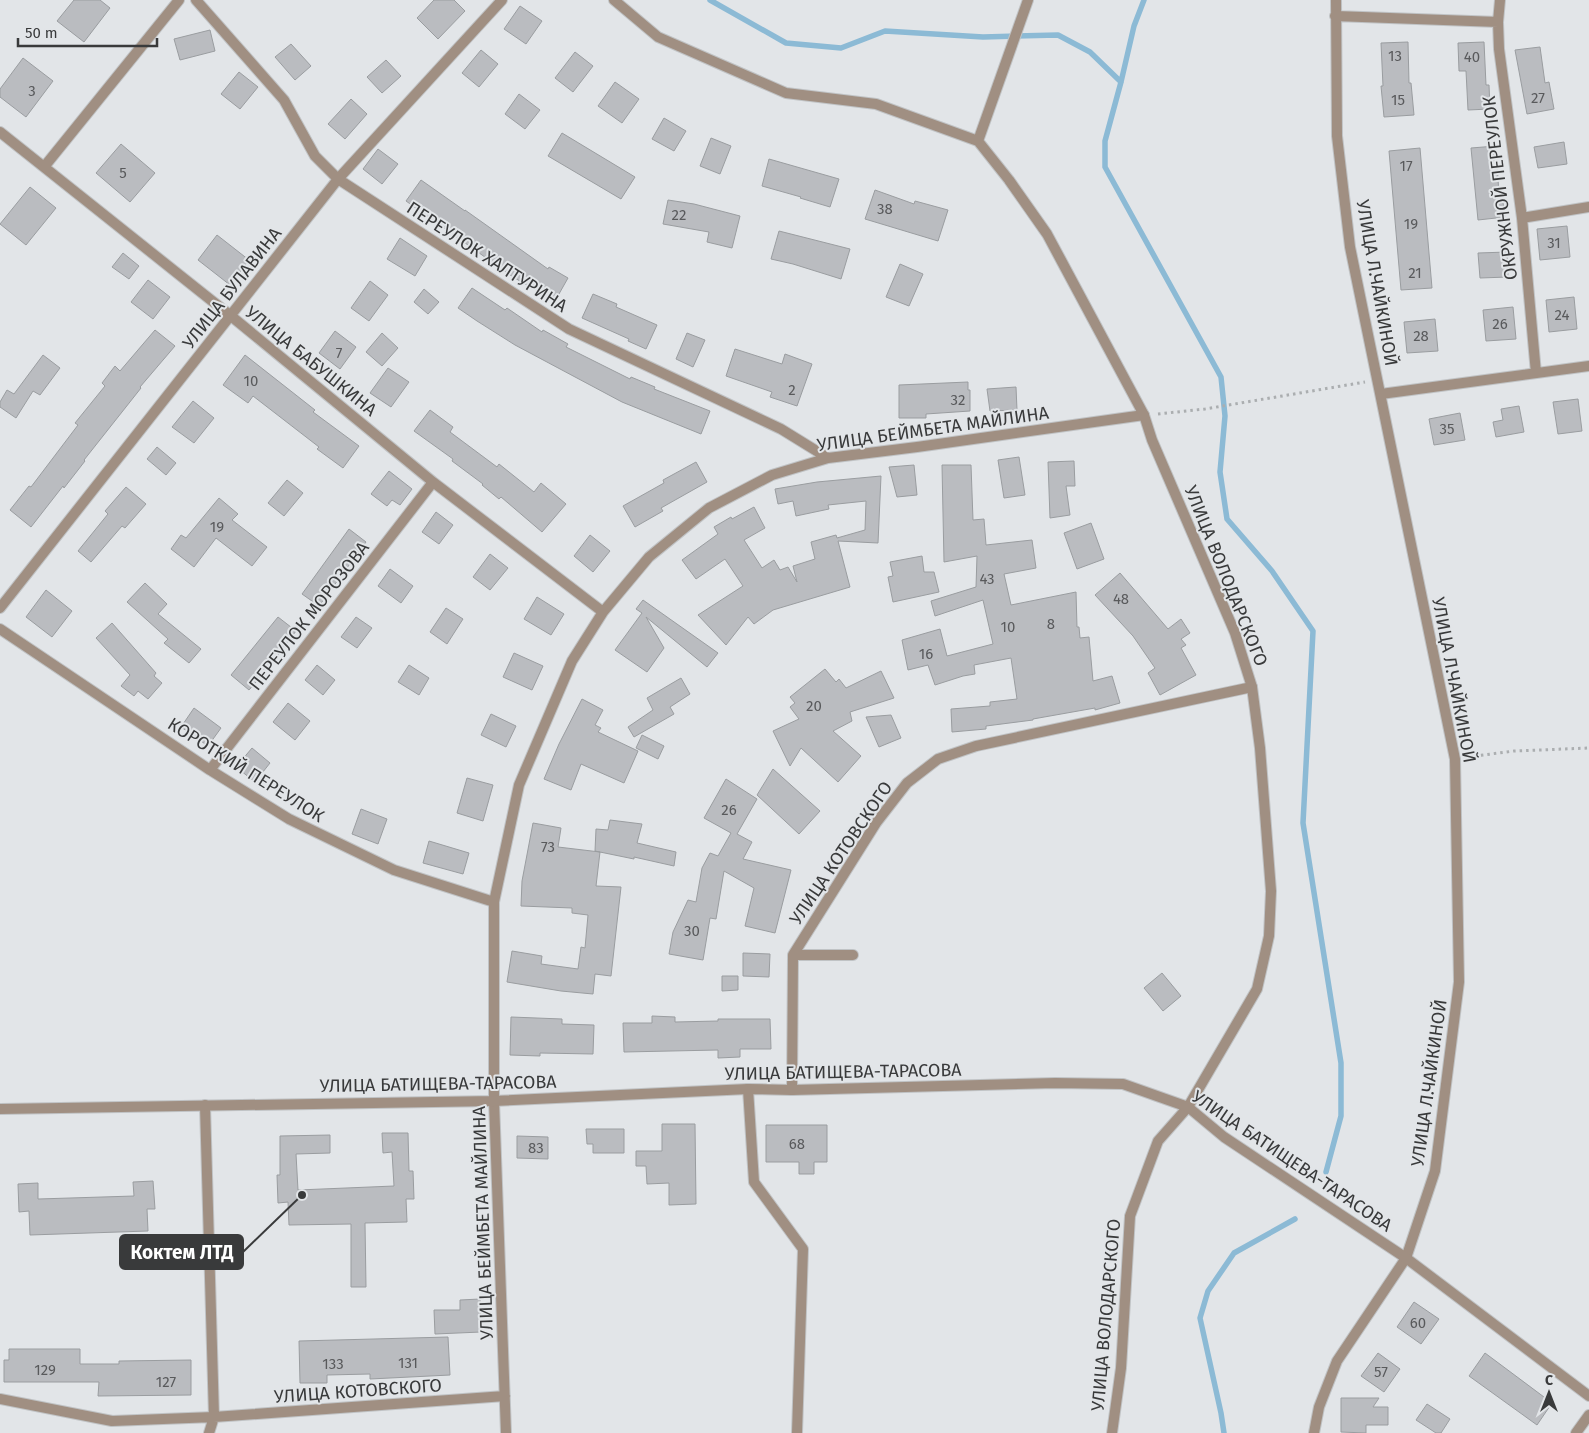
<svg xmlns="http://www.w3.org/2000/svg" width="1589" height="1433" font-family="'Fira Sans',sans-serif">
  <rect width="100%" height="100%" fill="#e2e5e8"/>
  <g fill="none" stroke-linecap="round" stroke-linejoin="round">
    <path stroke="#8cbad5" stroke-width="5.5" d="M710 0 786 43 841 48 885 31 983 37 1058 35 1090 52 1121 82
      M1144 0 1134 26 1121 82 1105 141V167L1221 377 1225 416 1220 472 1227 519 1272 571 1313 631 1303 823 1341 1063V1116L1326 1172
      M1224 1433 1221 1413 1200 1318 1208 1291 1234 1253 1295 1219"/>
  </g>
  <path fill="#babcc0" stroke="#9a9da0" d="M74 0H100L110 8 84 42 57 21Z
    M434 0H454L465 11 438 39 417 18Z
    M520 6 542 21 526 44 504 29Z
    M210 30 215 51 180 60 174 39Z
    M1408 42 1409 83H1411L1414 115 1384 117 1381 86H1383L1381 43Z
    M1484 42 1486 85H1489L1490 109 1468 110 1466 71H1459L1458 43Z
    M291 44 311 66 295 80 275 57Z
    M1540 47 1545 83 1549 82 1554 109 1527 114 1515 50Z
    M481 50 498 64 479 87 462 73Z
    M575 52 593 66 573 92 555 78Z
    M23 58 53 81 26 117 0 97V89Z
    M386 60 401 76 382 93 367 77Z
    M239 72 258 87 240 109 221 94Z
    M615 82 639 99 622 123 598 106Z
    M519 94 540 110 525 129 505 114Z
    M351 99 367 114 345 139 328 124Z
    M664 118 686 131 674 151 652 139Z
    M562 133 635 177 621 199 548 156Z
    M711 138 731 146 720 174 700 166Z
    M1564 142 1567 164 1538 168 1534 147Z
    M121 144 155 173 130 202 96 173Z
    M1496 146 1499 195H1502L1505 217 1478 220 1471 148Z
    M1420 148 1432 288 1401 290 1389 151Z
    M378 149 398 164 382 184 363 169Z
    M769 159 839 179 830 207 800 198 801 197 762 186Z
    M421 180 465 211V210L548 269 549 267 568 278 555 301 513 277 406 201Z
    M30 187 56 208 26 245 0 224Z
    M875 190 914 204 915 201 948 210 938 241 865 219Z
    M668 200 694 204 740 216 732 248 707 242 709 232 663 224Z
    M1567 226 1570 257 1540 260 1537 229Z
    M779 231 850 249 841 279 793 264 771 259Z
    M217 235 249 260 230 285 198 260Z
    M400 238 427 256 415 276 387 259Z
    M1507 252 1508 277 1480 278 1478 253Z
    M123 253 139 266 129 279 112 267Z
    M900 264 923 274 909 306 886 297Z
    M148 280 170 297 153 319 131 302Z
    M370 281 388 295 369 321 351 308Z
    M472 288 505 310 507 308 542 332 543 330 568 344 566 347 630 379 631 377 655 387 654 389 710 411 701 434 622 402 515 345 477 321 458 308Z
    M424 289 439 302 428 314 414 302Z
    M593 294 617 304 616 307 657 325 646 349 628 341 629 339 582 318Z
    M1574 297 1577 329 1549 332 1546 300Z
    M1513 307 1516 339 1486 341 1483 310Z
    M1435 319 1438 351 1407 353 1404 322Z
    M155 330 175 346 140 387 141 388 84 460 85 461 64 488 63 486 31 527 10 510 29 486 31 487 78 425 75 423 105 386 102 383 115 366 120 371Z
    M335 331 356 347 340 369 319 353Z
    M382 333 398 348 382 366 366 352Z
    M687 333 705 340 693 367 676 359Z
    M735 349 782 364 785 354 812 364 797 406 770 397 772 392 726 376Z
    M43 355 60 368 40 395 33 391 16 418 0 407V402L7 390 14 394Z
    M245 355 315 410 313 412 359 446 343 468 317 449 319 447 253 396 248 403 223 385Z
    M388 368 409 382 391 407 370 393Z
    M968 382V390H970V411L926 414V418H899V385Z
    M1016 387 1017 410 990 411 987 389Z
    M1578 399 1582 431 1558 434 1553 402Z
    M193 401 214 418 194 443 172 427Z
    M1519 406 1524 432 1496 437 1493 422 1503 420 1501 409Z
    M430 410 453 427 450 432 497 467 499 464 534 492 541 483 566 504 542 532 501 497 499 499 482 485 483 484 452 461 453 459 414 431Z
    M1460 413 1465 440 1434 445 1429 419Z
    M157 447 176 463 166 475 147 459Z
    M1019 457 1025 495 1004 498 998 460Z
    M1074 461 1075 486H1066L1070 515 1050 518 1048 462Z
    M696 462 707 482 661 508 663 511 635 527 623 506 664 483 663 480Z
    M914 465 917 495 897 497 889 467Z
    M942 465H971L973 520 984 519 986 545 1032 540 1036 568 1004 574 1011 605 1076 592 1077 627H1079L1080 638 1089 637 1093 681 1112 676 1120 703 1095 710V708L1033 719V720L986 726V729L952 732 951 709 990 706V702L1017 699 1011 658 974 665 975 674 963 676 935 685 928 665 908 670 902 640 940 629 947 656 993 644 983 600 935 616 931 601 976 587 977 556 944 562Z
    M389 471 412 489 400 505 392 500 387 506 371 494Z
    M881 476 878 543 838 541 850 587 773 610 754 624 748 617 726 645 698 615 743 586 725 559 696 579 682 560 718 534 714 527 731 517 732 519 754 507 765 528 744 540 762 568 774 560 780 570 788 567 797 582 793 566 815 559 811 542 836 535 837 538 865 530 866 501 828 505 829 509 796 516 793 501 778 504 775 489 817 482Z
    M287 480 303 493 284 516 268 503Z
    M126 487 146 504 125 528 122 526 91 562 78 551 108 514 105 511Z
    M219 498 238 514 232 520 267 547 252 566 216 538 194 567 171 549 181 535 186 538Z
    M436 512 453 525 439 544 422 532Z
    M1091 523 1104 559 1077 569 1064 533Z
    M349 529 366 542 319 606 302 594Z
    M590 535 610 551 593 572 574 556Z
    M490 554 508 568 490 590 473 577Z
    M922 556 924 572H934L939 592 893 602 888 577 893 576 890 562Z
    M390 569 413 586 401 603 378 586Z
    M1120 573 1168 629 1181 619 1190 633 1181 639 1186 645 1181 648 1196 675 1160 695 1148 673 1155 668 1133 636 1095 595Z
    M145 583 167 604 158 614 201 649 189 663 164 643 168 639 127 602Z
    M46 590 72 611 52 637 26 617Z
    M537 597 564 614 551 635 524 619Z
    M643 600 718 653 707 667 646 617 664 648 647 672 615 650 642 613 636 609Z
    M446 608 463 619 447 644 430 632Z
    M278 617 296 631 266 671 249 690 231 675Z
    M356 617 372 628 357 648 341 637Z
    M112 623 156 673 154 676 162 683 148 699 138 691 134 696 121 686 130 675 96 638Z
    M514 653 543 666 532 690 503 677Z
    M317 665 335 680 323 695 305 680Z
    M409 665 429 678 419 695 398 682Z
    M825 669 836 682 839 679 846 688 881 671 894 698 850 712 852 721 833 731 861 756 838 782 801 748 790 766 773 731 799 719 790 707 795 703 790 697Z
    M681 678 690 694 670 707 674 714 634 737 628 727 653 710 647 698Z
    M582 699 603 710 595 725 601 728 598 732 638 751 624 783 581 764 571 790 544 779 559 744Z
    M288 703 310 721 295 740 273 722Z
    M194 708 221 728 208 746 181 727Z
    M491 714 516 726 506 747 481 735Z
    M891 715 901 738 879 747 866 717Z
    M642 735 664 746 658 759 636 748Z
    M252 748 270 763 255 782 236 767Z
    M773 769 820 811 799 834 757 795Z
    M467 778 493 785 483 821 457 813Z
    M726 779 757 799 737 834 752 842 743 859 791 870 775 933 745 926 754 888 724 871 716 919 710 918 703 960 669 954 673 932 688 900 696 902 702 868 710 853 718 856 731 833 704 818Z
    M361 809 387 819 378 844 352 834Z
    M610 820 642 824 637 843 676 852 674 866 634 857V859L595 851 596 829 608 830Z
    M533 823 561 828 558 847 600 852 596 886 621 887 611 976 595 974 593 994 561 991 507 982 512 951 542 956 541 964 578 969 581 947 585 948 588 915 572 913V908L521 906 522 881Z
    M429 841 469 853 463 874 423 863Z
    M743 953 770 954 769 977 743 976Z
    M1162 973 1181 996 1163 1011 1144 988Z
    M722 976H738V990L722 991Z
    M652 1016 675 1017V1022L718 1021V1019H770L771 1049H740V1057L718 1058V1050L624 1052 623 1023H652Z
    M511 1017 562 1019V1024L594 1025 593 1054 540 1053V1056L510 1055Z
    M662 1124H695L696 1204 669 1205V1183L647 1184 646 1166H636V1151H662Z
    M766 1125H827V1162H814V1174H799V1162H766Z
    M586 1129H624V1153H593V1144H587Z
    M382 1133H408L409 1171H413L414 1199H406L407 1222 365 1223 366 1287H351V1224L289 1225 288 1202 278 1203 277 1175H280V1136L330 1135V1153L296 1154 298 1190 394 1186 392 1152 383 1153Z
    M517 1136 548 1137V1159L517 1158Z
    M153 1181 155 1209H147L148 1231 30 1235 29 1211 19 1212 18 1184 38 1183V1199L134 1196 133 1182Z
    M480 1299 481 1332 435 1334 434 1310H460V1300Z
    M1414 1302 1439 1319 1421 1344 1397 1327Z
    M448 1337 450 1375 370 1379V1374L327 1375V1383H300L299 1341Z
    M9 1349H80V1364H119V1361L191 1360V1395L98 1396 99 1382H4V1360H9Z
    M1378 1353 1400 1369 1384 1392 1361 1376Z
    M1485 1353 1552 1403 1537 1425 1469 1376Z
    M1341 1398H1379L1373 1407H1388V1425H1366V1433L1341 1432Z
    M1427 1404 1450 1419 1441 1433H1436L1416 1420Z"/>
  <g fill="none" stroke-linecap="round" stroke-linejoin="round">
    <g stroke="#c0c3c5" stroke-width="12">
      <path id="service" d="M196 0 284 100 315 156 338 179 569 329 781 429 828 458
        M1500 0 1498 22 1499 49 1522 218 1536 373
        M1335 16 1498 22
        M0 132 231 316 433 482 603 612
        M44 167 179 0
        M1522 218 1589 207
        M1381 394 1589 366
        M0 608 338 179 502 0
        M0 629 210 770 289 819 394 870 494 902
        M210 770 433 482
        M793 955H853
        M748 1089 754 1182 803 1249 797 1433
        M792 1090 793 955 876 823 907 783 938 759 976 746 1252 687
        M205 1105 214 1417 209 1433
        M0 1399 112 1421 214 1417 505 1396
        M506 1433 494 1101V902L519 785 572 661 603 612 649 557 709 508 772 475 828 458 917 447 1144 415
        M1112 1433 1121 1368 1130 1216 1158 1141 1188 1107
        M1314 1433 1319 1407 1337 1361 1406 1258 1435 1171 1459 982 1455 759 1350 247 1337 136 1336 0
        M1576 1433 1589 1415"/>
    </g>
    <g stroke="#c0c3c5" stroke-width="12">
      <path id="minor" d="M614 0 658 37 786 93 876 104 978 141 1009 180 1047 234 1144 415 1152 440 1235 633 1252 687 1260 748 1271 891 1269 936 1257 989 1188 1107
        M978 141 1028 0
        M0 1109 494 1101 748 1089 792 1090 1055 1083 1123 1084 1188 1107 1224 1137 1406 1258 1589 1396"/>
    </g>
    <path stroke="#abaeb0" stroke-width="3" stroke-dasharray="2.5 4" stroke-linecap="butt" d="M1158 414 1205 409 1365 382
      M1468 757 1514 751 1589 748"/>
    <use href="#service" stroke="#a08f82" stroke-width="10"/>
    <use href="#minor" stroke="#a08f82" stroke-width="10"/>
  </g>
  <g text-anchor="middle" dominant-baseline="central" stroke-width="4" stroke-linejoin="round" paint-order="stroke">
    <g font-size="15" fill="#595a5c">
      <text x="1395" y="56">13</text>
      <text x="1472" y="57">40</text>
      <text x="32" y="91">3</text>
      <text x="1538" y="98">27</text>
      <text x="1398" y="100">15</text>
      <text x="1406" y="166">17</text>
      <text x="123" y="173">5</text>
      <text x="885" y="209">38</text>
      <text x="679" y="215">22</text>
      <text x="1411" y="224">19</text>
      <text x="1554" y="243">31</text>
      <text x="1415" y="273">21</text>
      <text x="1562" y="315">24</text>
      <text x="1500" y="324">26</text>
      <text x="1421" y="336">28</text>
      <text x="339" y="353">7</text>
      <text x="251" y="381">10</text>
      <text x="792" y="390">2</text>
      <text x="958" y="400">32</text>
      <text x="1447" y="429">35</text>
      <text x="217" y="527">19</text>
      <text x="987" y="579">43</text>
      <text x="1121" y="599">48</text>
      <text x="1051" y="624">8</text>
      <text x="1008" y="627">10</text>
      <text x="926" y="654">16</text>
      <text x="814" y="706">20</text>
      <text x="729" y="810">26</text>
      <text x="548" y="847">73</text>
      <text x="692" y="931">30</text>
      <text x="797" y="1144">68</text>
      <text x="536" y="1148">83</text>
      <text x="1418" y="1323">60</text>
      <text x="408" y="1363">131</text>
      <text x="333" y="1364">133</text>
      <text x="45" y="1370">129</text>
      <text x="1381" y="1372">57</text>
      <text x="166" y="1382">127</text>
    </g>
    <g font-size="18" fill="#393a3b" stroke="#e2e5e8">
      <text transform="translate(1500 188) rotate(-97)">ОКРУЖНОЙ ПЕРЕУЛОК</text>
      <text transform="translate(487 257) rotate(33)">ПЕРЕУЛОК ХАЛТУРИНА</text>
      <text transform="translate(1377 283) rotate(80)">УЛИЦА Л.ЧАЙКИНОЙ</text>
      <text transform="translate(232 288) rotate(-52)">УЛИЦА БУЛАВИНА</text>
      <text transform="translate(311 361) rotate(39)">УЛИЦА БАБУШКИНА</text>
      <text transform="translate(933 429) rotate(-8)">УЛИЦА БЕЙМБЕТА МАЙЛИНА</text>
      <text transform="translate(1226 576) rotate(68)">УЛИЦА ВОЛОДАРСКОГО</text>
      <text transform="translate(309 616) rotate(-52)">ПЕРЕУЛОК МОРОЗОВА</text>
      <text transform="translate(1454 680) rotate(79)">УЛИЦА Л.ЧАЙКИНОЙ</text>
      <text transform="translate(246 770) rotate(32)">КОРОТКИЙ ПЕРЕУЛОК</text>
      <text transform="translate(841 853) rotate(-56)">УЛИЦА КОТОВСКОГО</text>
      <text transform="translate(843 1072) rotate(-1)">УЛИЦА БАТИЩЕВА-ТАРАСОВА</text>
      <text transform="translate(1429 1083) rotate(-82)">УЛИЦА Л.ЧАЙКИНОЙ</text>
      <text transform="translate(438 1084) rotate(-1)">УЛИЦА БАТИЩЕВА-ТАРАСОВА</text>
      <text transform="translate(1292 1161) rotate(34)">УЛИЦА БАТИЩЕВА-ТАРАСОВА</text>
      <text transform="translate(483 1223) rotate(-92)">УЛИЦА БЕЙМБЕТА МАЙЛИНА</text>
      <text transform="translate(1106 1315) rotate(-85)">УЛИЦА ВОЛОДАРСКОГО</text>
      <text transform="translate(358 1391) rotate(-4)">УЛИЦА КОТОВСКОГО</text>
    </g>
  </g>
  <path fill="none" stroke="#393a3b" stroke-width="2" d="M302 1195L243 1252"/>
  <circle fill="#393a3b" stroke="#e2e5e8" stroke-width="2" cx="302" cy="1195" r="5"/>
  <rect fill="#393a3b" stroke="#393a3b" stroke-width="2" x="120" y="1235" width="123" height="34" rx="5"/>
  <g font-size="19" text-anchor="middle" font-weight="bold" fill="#fff">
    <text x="182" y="1259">Коктем ЛТД</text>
  </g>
  <g transform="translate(1549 1393)" stroke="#e2e5e8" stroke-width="4" paint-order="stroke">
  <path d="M0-4L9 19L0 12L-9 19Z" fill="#393a3b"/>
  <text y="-8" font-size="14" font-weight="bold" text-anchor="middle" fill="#393a3b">С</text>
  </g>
  <path d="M18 38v8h139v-8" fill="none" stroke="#393a3b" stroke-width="2.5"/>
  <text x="25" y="38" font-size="15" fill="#393a3b" stroke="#e2e5e8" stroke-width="4" paint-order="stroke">50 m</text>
</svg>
